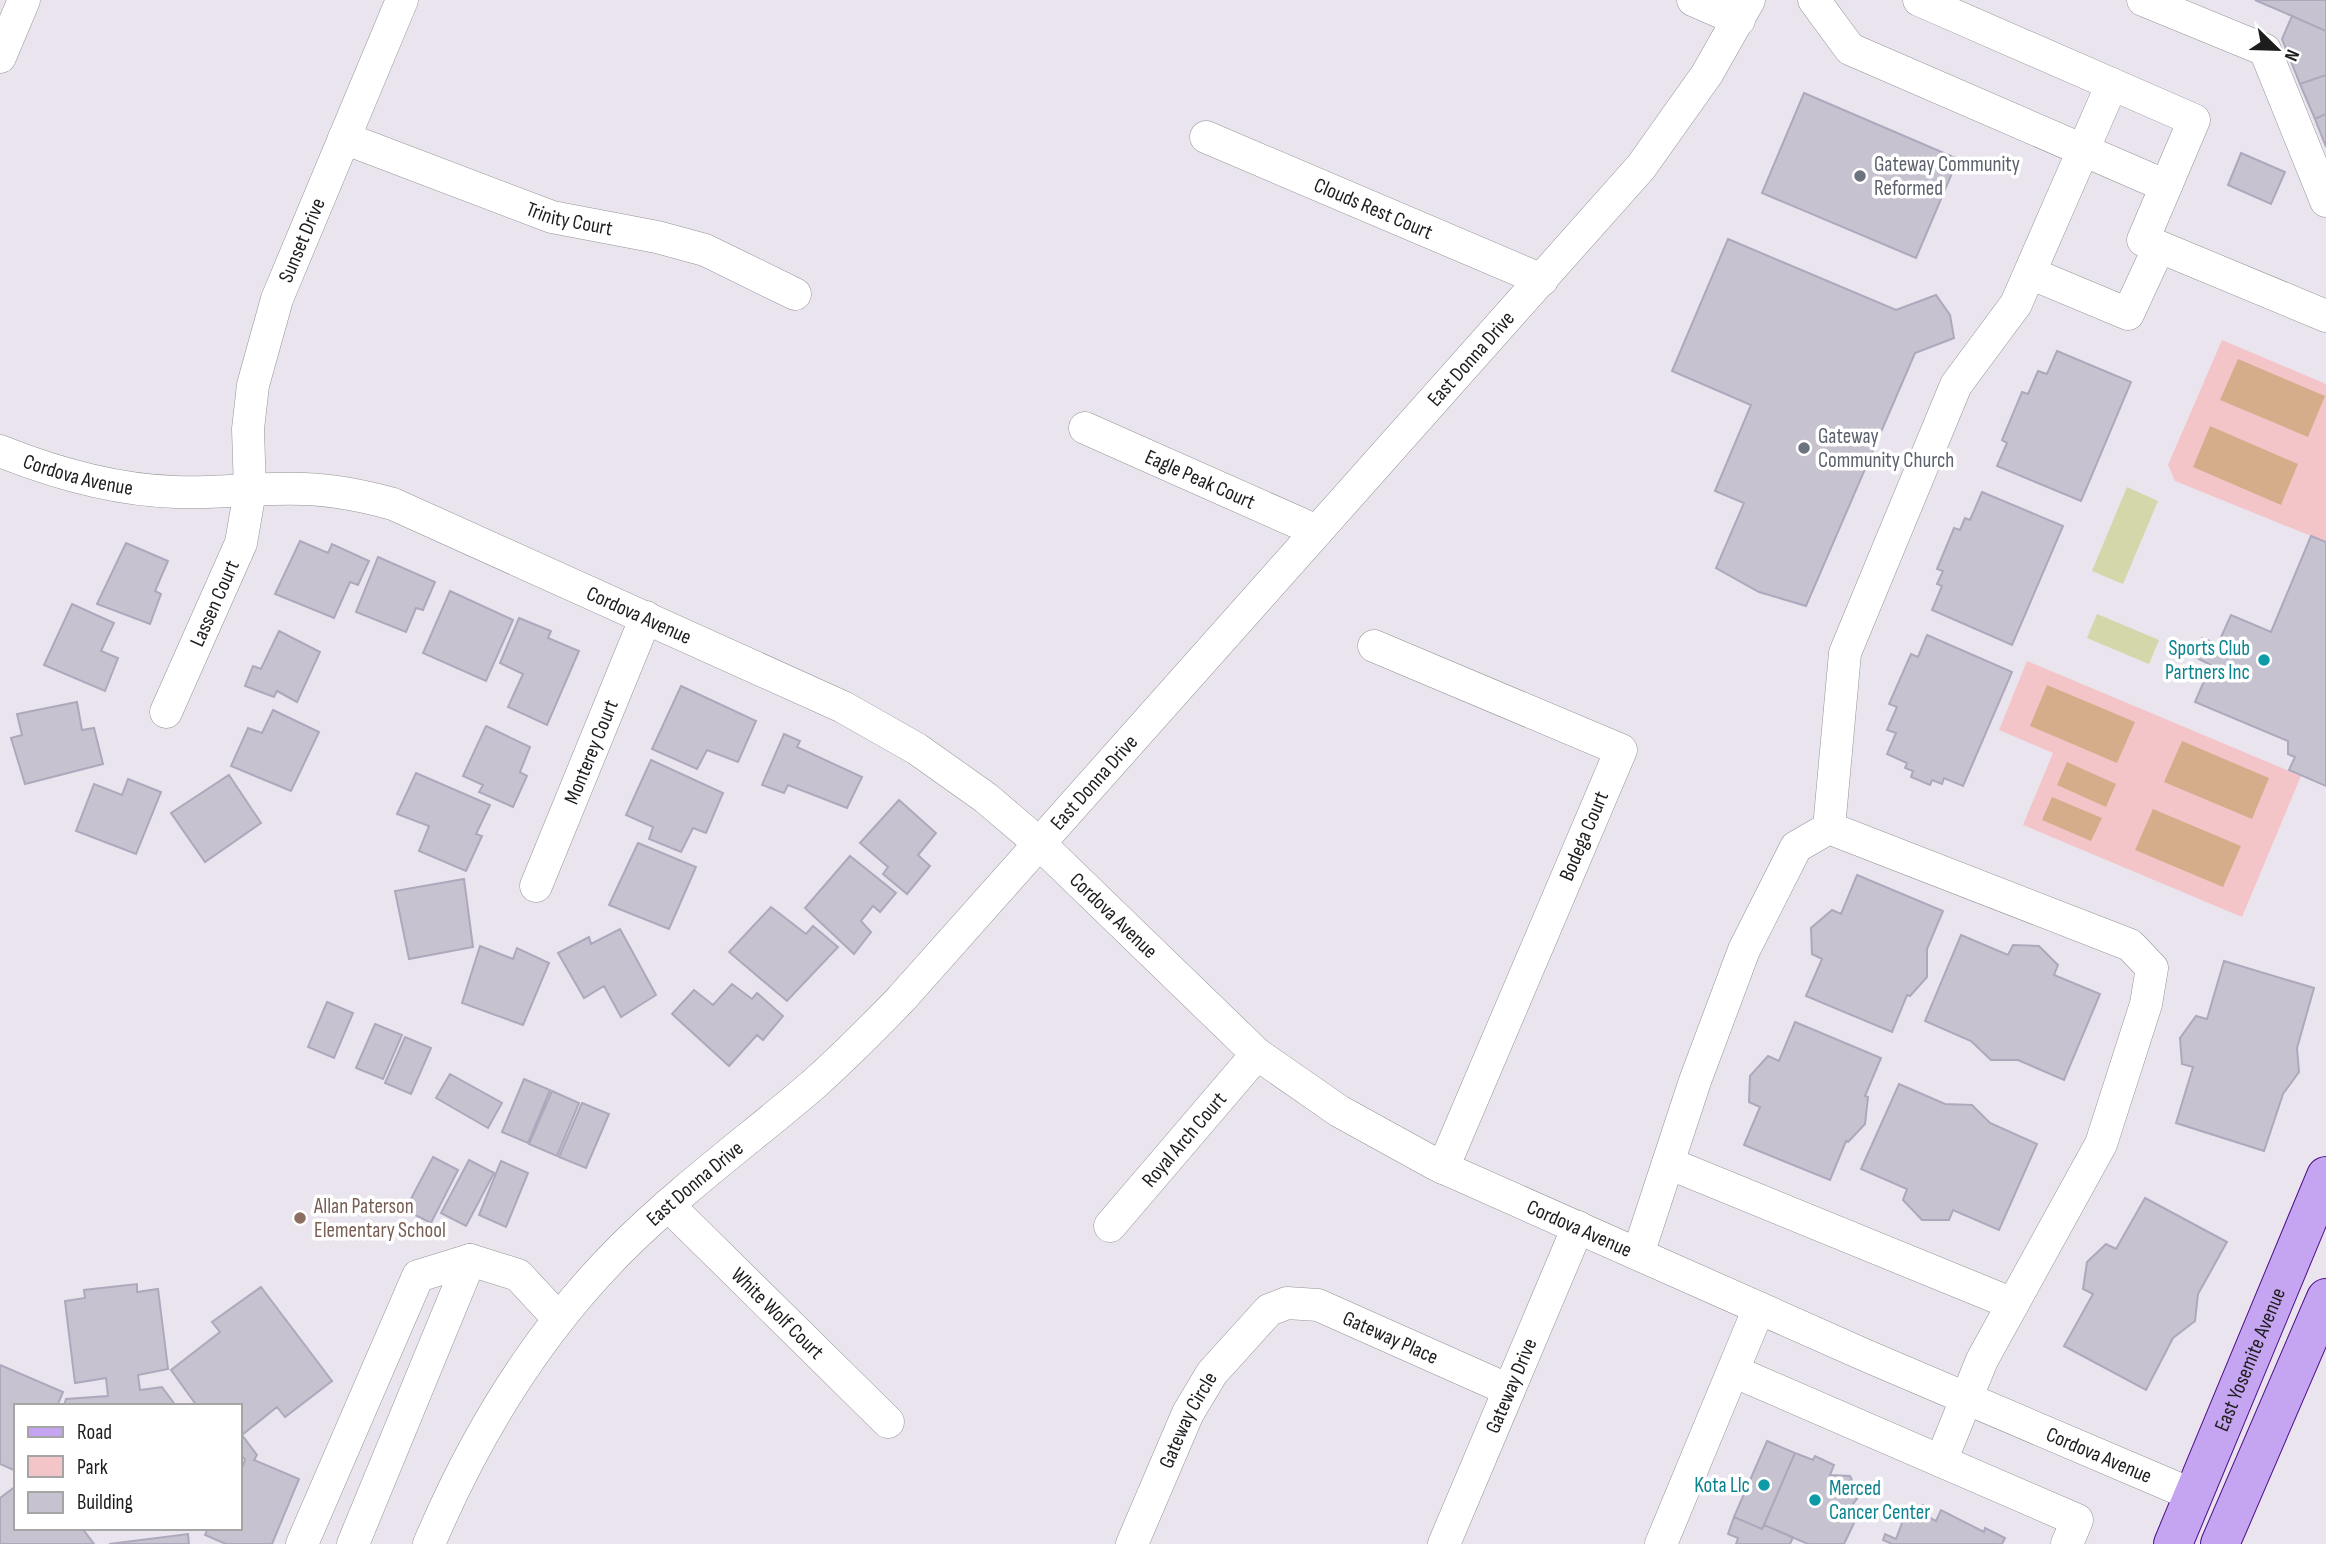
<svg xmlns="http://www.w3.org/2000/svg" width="2326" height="1544" font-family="'Sofia Sans Condensed',sans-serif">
  <rect width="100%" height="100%" fill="#e9e4ed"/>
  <path fill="#f3c5c8" d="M2222 340 2326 384V542L2175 481 2168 465Z
    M2027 661 2301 776 2242 917 2023 825 2053 753 1999 730Z"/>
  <path fill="#d5ad8a" d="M2238 359 2325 396 2308 437 2220 400Z
    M2210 426 2298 464 2281 505 2193 467Z
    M2047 685 2135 722 2117 763 2030 726Z
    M2182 741 2269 778 2252 819 2164 782Z
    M2067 762 2116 784 2106 807 2057 785Z
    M2052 797 2102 818 2091 841 2042 820Z
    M2153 809 2241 846 2223 887 2135 850Z"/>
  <path fill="#d3d7a9" d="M2127 487 2158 501 2123 584 2092 571Z
    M2097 614 2159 640 2149 664 2087 638Z"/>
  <path fill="#c6c2cf" stroke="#aea8bd" stroke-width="2" d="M2255 0H2326V31L2292 16Z
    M2292 16 2326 31V75L2300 84 2282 39Z
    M2326 75V114L2315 119 2300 84Z
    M1804 93 1958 159 1916 258 1762 193Z
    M2326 114V147L2315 119Z
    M2241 153 2285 172 2271 204 2228 185Z
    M1728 239 1896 310 1936 295 1950 315 1954 338 1915 353 1806 606 1759 592 1716 568 1744 503 1715 491 1751 405 1672 371Z
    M2057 351 2131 382 2081 501 1997 466 2007 443 2002 440 2022 392 2028 394 2038 371 2047 374Z
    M1982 492 2063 526 2012 645 1932 610 1942 586 1937 584 1943 571 1937 569 1954 528 1960 530 1965 518 1970 520Z
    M2311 536 2326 542V786L2289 770 2295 757 2288 754V741L2195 702 2211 665 2195 657 2202 638 2218 644 2231 615 2271 632Z
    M300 541 328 553 332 544 369 561 358 585 350 582 334 618 275 594Z
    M126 543 168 561 155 591 161 594 150 624 97 604Z
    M378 557 435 582 423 610 416 608 406 632 356 612Z
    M450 591 513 620 486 681 423 653Z
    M72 604 114 623 101 651 118 658 105 691 44 665Z
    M519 618 551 631 548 638 579 651 547 725 508 707 523 674 500 663Z
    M279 631 320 652 297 702 277 691 274 697 245 686 253 666 261 669Z
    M1927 635 2012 672 1963 786 1944 778 1942 784 1932 780 1930 785 1911 777 1913 771 1905 768 1907 763 1887 754 1896 733 1887 730 1897 707 1889 704 1911 654 1918 657Z
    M681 686 756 721 738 762 707 750 697 769 652 749Z
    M77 702 82 730 94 728 103 764 25 784 11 738 22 735 17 714Z
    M273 710 319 732 291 791 231 766 248 728 262 733Z
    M486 726 530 747 520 772 527 776 513 807 479 792 483 785 463 776Z
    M784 734 800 741 797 747 862 777 847 808 788 785 784 793 762 785Z
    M651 760 723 793 706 833 693 828 681 852 649 839 653 827 626 815Z
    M416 773 490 805 476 834 482 836 466 871 419 851 429 826 397 814Z
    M229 775 261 823 205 862 171 813Z
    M128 779 161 792 136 854 76 831 94 784 122 795Z
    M899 800 936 833 918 855 930 866 907 894 883 874 888 867 860 843Z
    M638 843 696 867 669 929 609 905Z
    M850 856 896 893 880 912 873 906 861 921 871 932 854 954 805 908Z
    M1857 875 1943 911 1927 949V977L1910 996 1907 995 1892 1032 1806 996 1822 959 1812 954 1811 928 1832 910 1841 914Z
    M464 879 473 947 409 959 395 891Z
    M771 907 806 934 813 926 838 947 787 1001 729 952Z
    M620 929 656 995 621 1017 604 986 584 998 558 953 589 937 591 944Z
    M1961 935 2008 955 2013 945 2039 946 2058 965 2054 975 2100 994 2064 1080 2018 1060H1991L1971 1041 1925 1021Z
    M480 946 513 959 517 948 549 963 523 1025 462 1003Z
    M2224 961 2314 988 2297 1048 2299 1072 2283 1094 2264 1151 2176 1123 2193 1067 2182 1064 2180 1038 2196 1016 2207 1019Z
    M732 984 752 999 757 993 783 1016 763 1040 757 1035 729 1066 672 1014 694 990 713 1005Z
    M327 1002 353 1013 334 1058 308 1047Z
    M1795 1022 1881 1058 1865 1096 1868 1097 1865 1124 1848 1142 1846 1141 1830 1180 1744 1145 1760 1107 1749 1102 1750 1076 1768 1056 1779 1061Z
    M375 1024 402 1035 383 1079 356 1068Z
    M405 1037 431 1048 411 1094 385 1083Z
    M450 1074 502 1103 488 1128 436 1098Z
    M524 1079 550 1090 528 1143 502 1132Z
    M1899 1084 1945 1104 1972 1105 1990 1123 2037 1144 1999 1230 1953 1210 1949 1220H1922L1903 1200 1907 1189 1861 1169Z
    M552 1091 579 1103 557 1156 529 1144Z
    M582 1103 609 1114 586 1168 559 1157Z
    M433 1157 458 1170 431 1223 405 1210Z
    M469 1160 494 1173 466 1226 441 1213Z
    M501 1161 528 1173 506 1227 479 1215Z
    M2145 1198 2227 1242 2198 1294 2195 1321 2173 1338 2146 1390 2064 1346 2093 1294 2083 1289 2087 1262 2106 1244 2116 1249Z
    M137 1284V1292L158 1289 168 1369 138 1375 140 1390 162 1387 176 1406H64L66 1399 108 1396 106 1378 75 1383 65 1301 85 1298 84 1290Z
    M261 1287 332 1381 285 1417 277 1407 242 1435 257 1455 254 1460 299 1479 272 1544H226L205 1535 208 1528H240V1473L245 1460 240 1453V1406H197L171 1370 220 1332 212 1322Z
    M0 1365 63 1392 57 1406H16V1471L0 1464Z
    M1767 1441 1795 1453 1762 1529 1734 1517Z
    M1795 1453 1813 1460 1815 1456 1834 1465 1830 1475 1850 1476 1859 1496 1845 1515 1856 1519 1844 1544H1808L1764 1525Z
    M16 1486V1528H82L94 1544H0V1498Z
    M1923 1505 1927 1516 1936 1521 1941 1510 1984 1532 1985 1528 2005 1538 2002 1544H1892L1883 1540 1885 1534 1896 1539 1902 1523 1901 1515Z
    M1734 1517 1762 1529 1764 1525 1793 1537 1790 1544H1736L1738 1538 1728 1534Z
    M188 1534 189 1544H109Z"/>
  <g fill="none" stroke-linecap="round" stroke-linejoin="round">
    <g stroke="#949494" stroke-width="33">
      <g id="minor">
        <path d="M1693 0 1739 20"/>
        <path d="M1814 0 1850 49 2166 186 2194 120 1919 0"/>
        <path d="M2143 0 2265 50 2326 201"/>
        <path d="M0 57 24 0"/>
        <path id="s1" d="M1206 137 1542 280"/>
        <path id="s2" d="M344 138 552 217 657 237 705 250 795 294"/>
        <path d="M2166 186 2143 240 2326 316"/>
        <path d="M2030 273 2128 314 2159 247"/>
        <path id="s3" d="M1085 428 1317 531"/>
        <path id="s4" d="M0 451C55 473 116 490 176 492 219 494 261 487 304 489 335 490 364 496 393 504L843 707 917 749 986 798 1040 844 1257 1054 1339 1111 1437 1165 1867 1356 2193 1495"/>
        <path d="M1374 646 1621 750 1443 1168"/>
        <path id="s5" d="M166 712 241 543 250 491 248 429 253 385 277 299 402 0"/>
        <path d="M1829 828 1845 653 1956 385 2016 304 2112 84"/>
        <path id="s6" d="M536 886 646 617"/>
        <path d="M1668 1163 2013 1304"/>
        <path id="s7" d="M668 1205 888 1422"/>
        <path id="s8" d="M1110 1226 1257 1054"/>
        <path d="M1638 1254 1695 1081 1744 950 1796 847 1829 828 2130 945 2152 968 2146 1004 2101 1144 1982 1360 1941 1461"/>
        <path d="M1733 1371 2077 1520 2067 1544"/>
        <path d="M302 1544 418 1276 470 1260 518 1275 559 1319"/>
        <path d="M353 1544 470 1260"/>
        <path id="s9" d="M429 1544C475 1435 537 1333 621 1249 681 1189 750 1139 814 1084 844 1057 873 1028 901 999L1641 167 1707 74 1749 0"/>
        <path id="s10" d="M1132 1544 1188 1413 1212 1373 1269 1310 1287 1303 1318 1305 1509 1390"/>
        <path id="s11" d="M1444 1544 1578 1227"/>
        <path d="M1661 1544 1759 1308"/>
      </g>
    </g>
    <g stroke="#4e0f87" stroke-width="40">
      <g id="major">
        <path id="s12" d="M2173 1544 2326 1176"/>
        <path d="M2220 1544 2326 1298"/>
      </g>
    </g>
    <use href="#minor" stroke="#fff" stroke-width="32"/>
    <use href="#major" stroke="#c5a4f2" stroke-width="38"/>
  </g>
  <g fill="#6b7280" stroke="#fff" stroke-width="2.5">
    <circle cx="1860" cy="176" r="7"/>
    <circle cx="1804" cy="448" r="7"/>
  </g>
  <g fill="#0f9aa8" stroke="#fff" stroke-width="2.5">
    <circle cx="2264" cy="660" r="7"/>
    <circle cx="1764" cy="1485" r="7"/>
    <circle cx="1815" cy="1500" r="7"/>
  </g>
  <circle fill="#8d6e63" stroke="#fff" stroke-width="2.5" cx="300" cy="1218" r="7"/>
  <g text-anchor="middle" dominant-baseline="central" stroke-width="7" stroke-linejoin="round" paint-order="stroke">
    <g font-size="21" fill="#5b616d" stroke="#fff" text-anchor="start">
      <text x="1874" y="164">Gateway Community<tspan x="1874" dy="24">Reformed</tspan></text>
      <text x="1818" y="436">Gateway<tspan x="1818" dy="24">Community Church</tspan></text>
    </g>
    <g font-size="21" fill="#1d1d1d" stroke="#fff">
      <text stroke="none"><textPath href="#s1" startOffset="182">Clouds Rest Court</textPath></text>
      <text stroke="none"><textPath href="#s2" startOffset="240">Trinity Court</textPath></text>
      <text stroke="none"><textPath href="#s5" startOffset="497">Sunset Drive</textPath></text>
      <text stroke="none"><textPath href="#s9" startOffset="1587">East Donna Drive</textPath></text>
      <text stroke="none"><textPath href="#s4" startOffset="82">Cordova Avenue</textPath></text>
      <text stroke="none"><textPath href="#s3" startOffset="126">Eagle Peak Court</textPath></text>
      <text stroke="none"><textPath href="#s5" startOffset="119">Lassen Court</textPath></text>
      <text stroke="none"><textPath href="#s4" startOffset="670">Cordova Avenue</textPath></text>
      <text stroke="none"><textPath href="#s6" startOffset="145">Monterey Court</textPath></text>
      <text stroke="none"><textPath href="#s9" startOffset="1020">East Donna Drive</textPath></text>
      <text transform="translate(1584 836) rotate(-67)">Bodega Court</text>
      <text stroke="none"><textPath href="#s4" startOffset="1237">Cordova Avenue</textPath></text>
      <text stroke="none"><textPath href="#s8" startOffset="114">Royal Arch Court</textPath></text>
      <text stroke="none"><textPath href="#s9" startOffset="453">East Donna Drive</textPath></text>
      <text stroke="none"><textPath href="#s4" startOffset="1804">Cordova Avenue</textPath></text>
      <text stroke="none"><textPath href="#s7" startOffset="154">White Wolf Court</textPath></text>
      <text stroke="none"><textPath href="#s10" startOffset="404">Gateway Place</textPath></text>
      <text stroke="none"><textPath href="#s12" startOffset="200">East Yosemite Avenue</textPath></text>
      <text stroke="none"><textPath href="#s11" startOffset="172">Gateway Drive</textPath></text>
      <text stroke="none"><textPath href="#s10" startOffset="136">Gateway Circle</textPath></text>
      <text stroke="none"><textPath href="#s4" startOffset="2371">Cordova Avenue</textPath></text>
    </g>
    <g font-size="21" fill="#0d838f" stroke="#fff" text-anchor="end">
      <text x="2250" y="648">Sports Club<tspan x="2250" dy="24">Partners Inc</tspan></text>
      <text x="1750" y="1485">Kota Llc</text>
      <text x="1829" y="1488" text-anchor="start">Merced<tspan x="1829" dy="24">Cancer Center</tspan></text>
    </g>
    <g font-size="21" fill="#785e54" stroke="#fff" text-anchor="start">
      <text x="314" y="1206">Allan Paterson<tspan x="314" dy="24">Elementary School</tspan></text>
    </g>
  </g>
  <rect x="14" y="1404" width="228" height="126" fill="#ffffff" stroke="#a5a5a5" stroke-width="2"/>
  <rect x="28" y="1427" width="35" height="10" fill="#c5a4f2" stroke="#a5a5a5" stroke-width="2"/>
  <text x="77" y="1439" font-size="21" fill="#1d1d1d">Road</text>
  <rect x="28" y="1456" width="35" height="21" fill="#f3c5c8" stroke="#a5a5a5" stroke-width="2"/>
  <text x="77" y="1474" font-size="21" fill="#1d1d1d">Park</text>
  <rect x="28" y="1492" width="35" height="21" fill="#c6c2cf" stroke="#a5a5a5" stroke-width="2"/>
  <text x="77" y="1509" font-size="21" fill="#1d1d1d">Building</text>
  <g transform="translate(2277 49) rotate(113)" stroke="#ffffff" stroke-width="5" paint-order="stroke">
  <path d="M0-5L12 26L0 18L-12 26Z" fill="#1d1d1d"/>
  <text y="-10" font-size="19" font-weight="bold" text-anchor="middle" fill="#1d1d1d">N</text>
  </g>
</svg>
